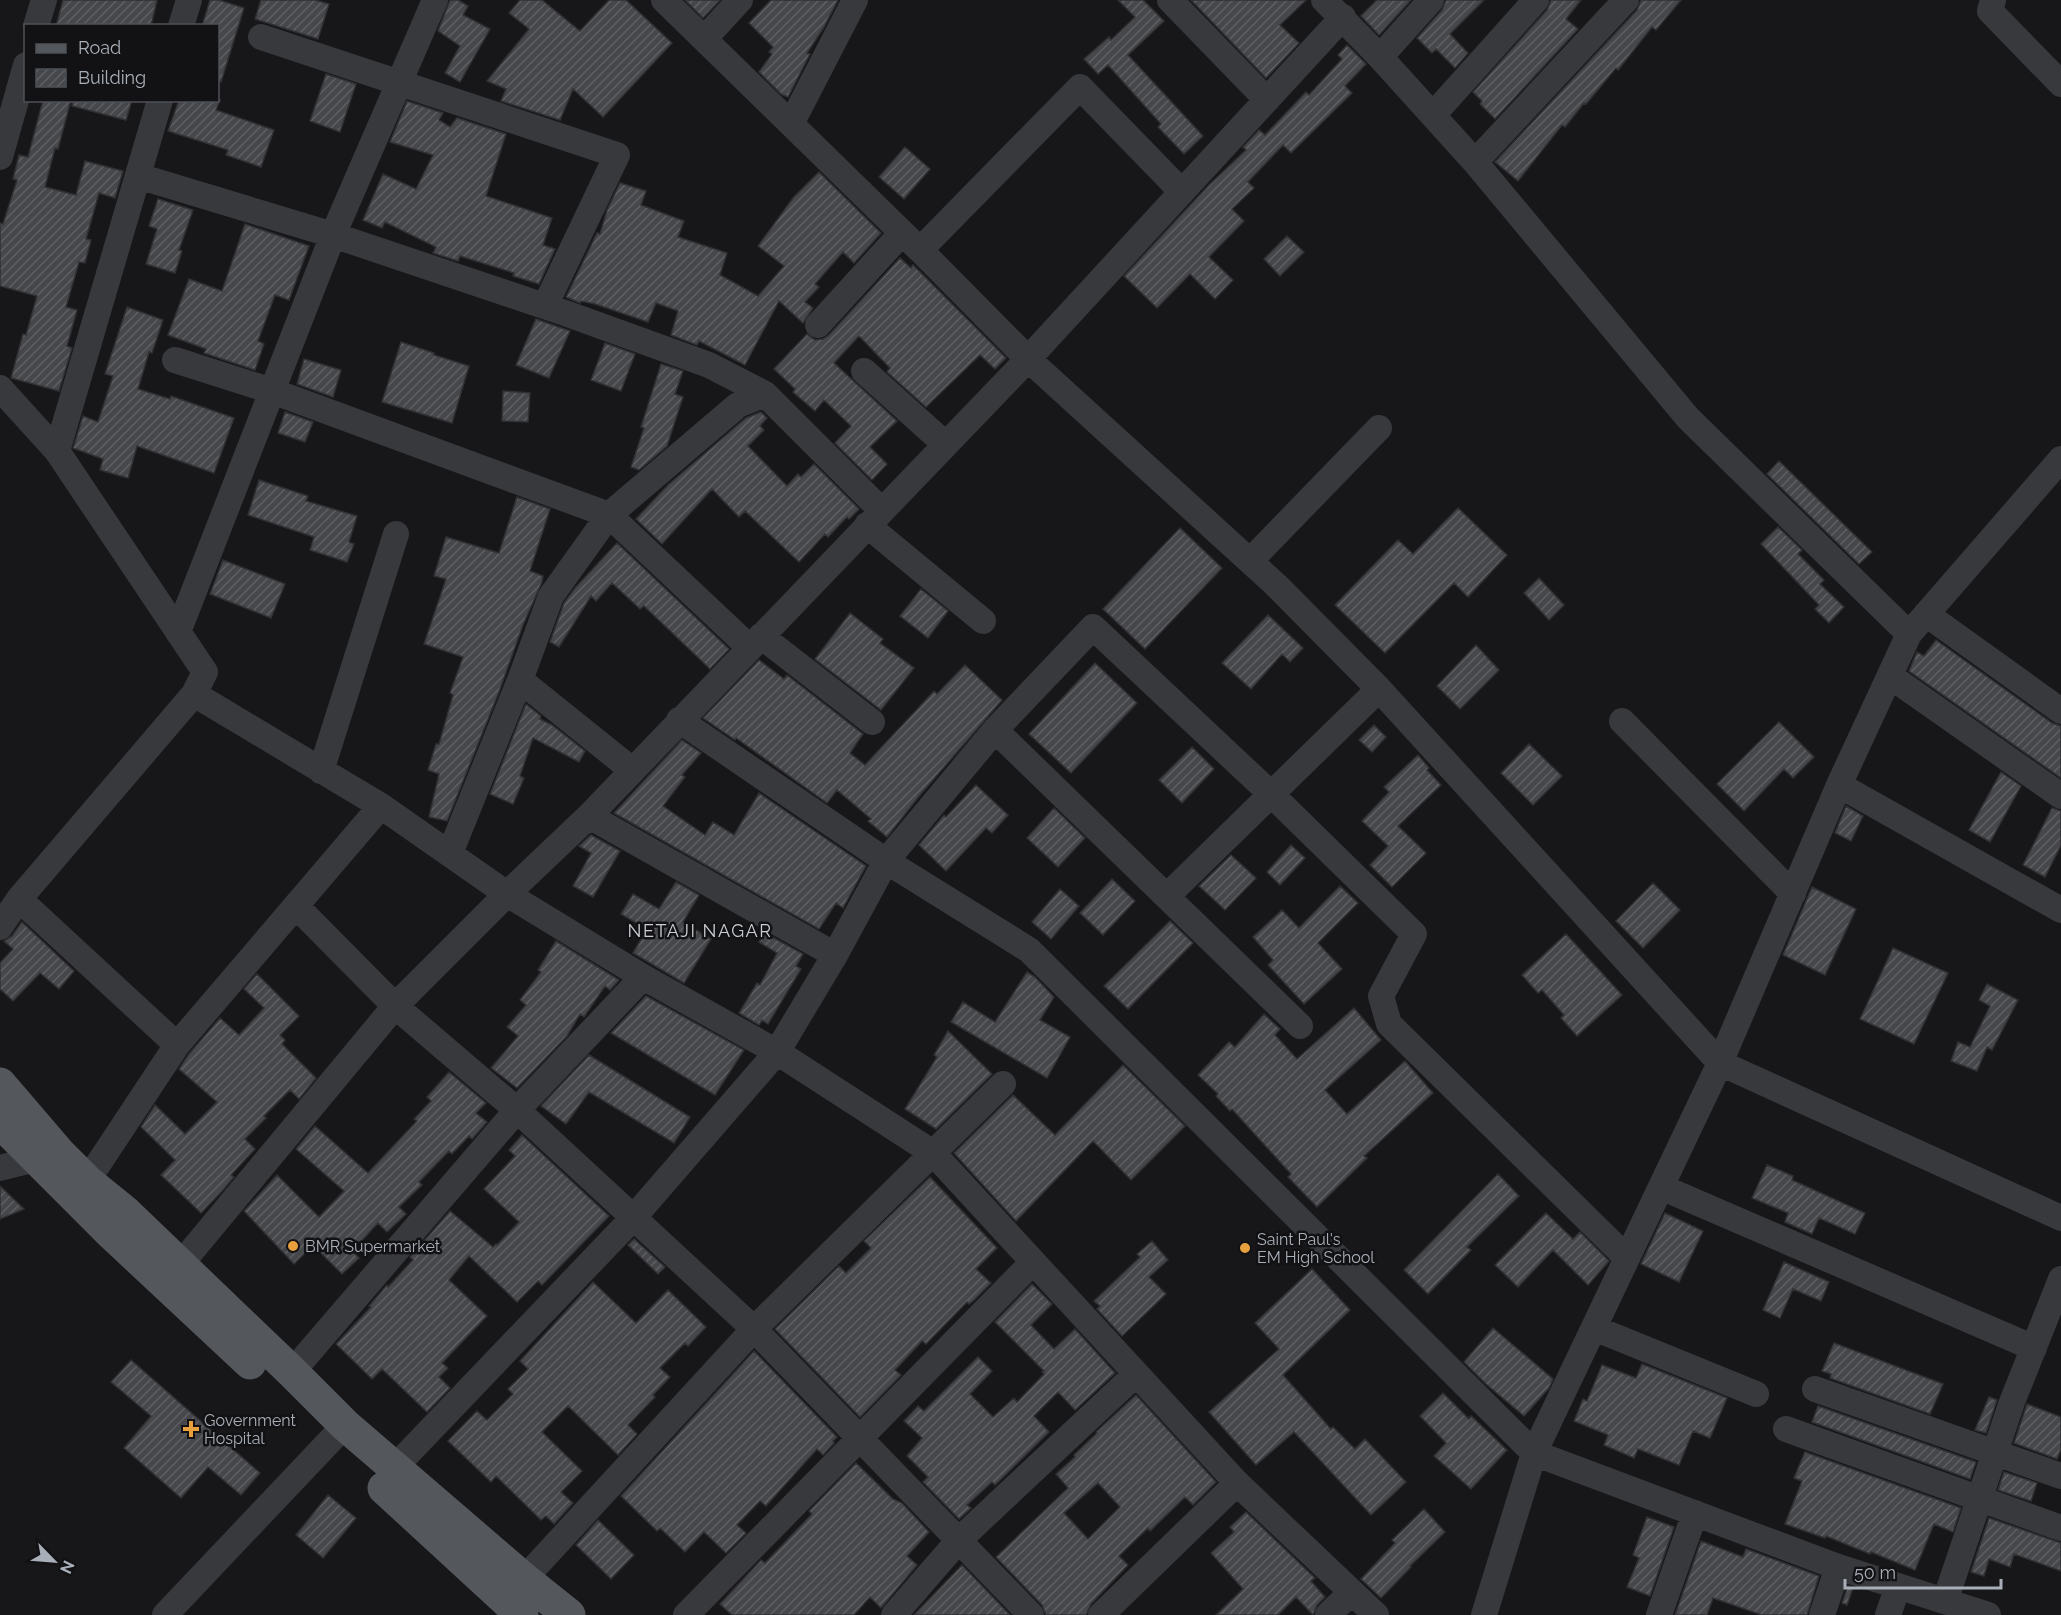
<svg xmlns="http://www.w3.org/2000/svg" width="2061" height="1615" font-family="Raleway,sans-serif">
  <defs>
    <pattern id="building-hatch" width="6" height="6" patternUnits="userSpaceOnUse" patternTransform="scale(1.5)"><rect width="6" height="6" fill="#46474b"/><path d="M-1 1l2-2M0 6l6-6M5 7l2-2" fill="none" stroke="#5e5f63"/></pattern>
  </defs>
  <rect width="100%" height="100%" fill="#171719"/>
  <path fill="url(#building-hatch)" stroke="#313134" stroke-width="1.5" fill-rule="evenodd" d="M63 0H157L151 26H56Z
    M210 0H219L244 8 221 82 218 81V26H202Z
    M261 0H315L329 4 318 39 255 19Z
    M450 0H458L468 6 463 15 490 29 460 82 445 73 460 46 438 31Z
    M520 0H542L580 31 609 0H626L672 43 603 117 573 89 560 120 501 101 506 89 487 81 529 29 509 13Z
    M685 0H720L703 18Z
    M771 0H838L824 27 807 53 810 54 788 97 781 94 759 72 772 54 769 52 773 47 749 23Z
    M1118 0H1143L1164 21 1128 55 1203 136 1184 154 1158 127 1161 124 1108 65 1098 74 1084 59 1109 37 1111 40 1135 17Z
    M1191 0H1306L1280 25 1299 43 1266 78Z
    M1377 0H1411L1379 35 1361 16Z
    M1446 0H1484L1450 34 1468 53 1455 68 1436 49 1432 53 1417 38 1442 10Z
    M1551 0H1581L1566 19 1578 29 1495 119 1480 104 1482 101 1473 92 1547 10Z
    M1641 0H1681L1656 30 1652 27 1618 70 1616 68 1586 104 1584 103 1565 127 1562 125 1518 181 1495 162 1637 10Z
    M1347 45 1366 64 1345 86 1352 93 1291 153 1283 145 1248 182 1254 188 1232 209 1244 221 1209 257 1233 280 1215 299 1190 274 1157 308 1124 276 1209 185 1246 150 1243 147 1259 130 1265 135 1306 92 1309 95 1342 59 1338 55Z
    M326 74 356 84 340 132 310 121Z
    M43 100H71L58 149 55 148 45 187 76 195 85 161 123 171 115 198 99 193 86 239 91 240 85 263 79 262 66 307 77 310 67 346 72 348 59 391 11 378 23 334 26 335 37 296 0 286V223L3 224 17 180 13 179 19 155 28 157Z
    M73 100H132L126 120 72 106Z
    M179 100H220L216 110 274 130 261 167 226 155 228 150 168 131Z
    M407 101 443 113 439 120 450 127 457 118 506 134 486 196 552 218 543 245 555 249 539 284 513 276 514 273 460 256 458 261 433 253 436 247 385 222 382 228 363 220 383 174 416 189 433 155 390 142Z
    M905 147 930 169 904 199 879 177Z
    M819 172 881 233 854 263 843 252 815 284 819 287 805 302 813 308 803 323 779 301 745 365 699 341 697 345 671 335 678 311 656 303 648 322 595 304 581 301 580 303 566 297 597 233 600 234 607 210 620 183 646 191 641 205 684 221 678 237 727 253 720 275 758 296 784 266 758 246 793 198Z
    M158 199 193 210 179 250 182 251 175 273 146 264 157 229 149 226Z
    M245 224 309 246 289 300 275 295 258 341 264 344 255 370 204 353 206 349 168 335 189 279 222 291Z
    M1287 236 1304 252 1280 276 1264 259Z
    M900 258 911 268 913 265 1006 358 995 369 980 355 926 407 887 372 890 368 860 337H858L834 363 897 421 870 447 887 464 872 480 835 443 851 426 824 400 815 411 793 392 795 389 774 369 807 334 815 340 823 339 829 335Z
    M127 307 163 320 152 353 149 352 138 389 170 399 171 396 234 418 214 473 137 446 128 478 100 470 103 459 73 448 83 416 98 422 113 376 105 374Z
    M536 319 570 331 549 378 516 365Z
    M401 342 434 353V355L469 366 452 423 382 402Z
    M605 343 635 354 621 391 591 380Z
    M304 359 341 370 333 397 297 384Z
    M661 364 683 371 675 394 683 397 667 446 639 470 631 467 644 428 641 427Z
    M503 391 530 393 528 422 502 421Z
    M285 412 313 422 305 442 278 433Z
    M761 412 767 418 760 426 764 430 748 446 787 486 798 474 801 477 814 464 859 509 849 519 847 517 828 537 825 534 799 562 745 511 739 517 712 489 662 544 636 519 668 485 746 418Z
    M1779 461 1872 552 1859 564 1767 474Z
    M259 480 308 496 306 501 357 516 349 542 354 544 347 562 310 550 314 537 248 515Z
    M517 497 550 509 530 571 543 576 542 582 523 625 499 692 447 821 429 817 439 774 428 770 436 744H439L453 695 450 693 463 657 424 644 446 579 434 576 446 537 499 553Z
    M1458 508 1507 555 1468 597 1454 583 1385 653 1335 605 1398 540 1413 554Z
    M1778 527 1802 550 1798 554 1824 580 1820 584 1844 607 1829 623 1815 609 1819 605 1761 544Z
    M1180 528 1222 568 1145 649 1103 609Z
    M617 543 729 649 710 669 644 606 640 609 612 583 596 601 591 596 559 647 550 642 564 603 575 588Z
    M223 560 285 584 271 618 210 594Z
    M1539 578 1564 605 1549 620 1524 593Z
    M921 589 948 611 928 638 900 616Z
    M850 613 883 639 880 643 914 668 881 710 815 659Z
    M1268 615 1303 648 1290 662 1282 654 1251 689 1222 663Z
    M1936 640 2052 723 2061 726V778L1909 671 1917 652 1924 656Z
    M1476 645 1499 670 1460 709 1437 686Z
    M759 660 784 679 787 675 863 734 850 753 865 765 934 691 937 694 965 665 1002 700 920 795 887 837 868 821 871 819 837 790 827 803 736 738 735 740 703 718Z
    M1095 663 1137 703 1071 773 1029 734Z
    M526 704 541 716 540 719 552 725 585 751 579 762 533 738 520 776 524 778 513 804 490 794Z
    M1779 722 1814 757 1793 778 1784 769 1744 811 1717 784Z
    M1374 725 1386 737 1372 752 1359 740Z
    M682 740 701 753 682 775 685 777 663 806 705 835 713 822 734 835 759 793 866 866 843 908 836 903 819 929 614 813Z
    M1529 744 1562 776 1533 805 1501 773Z
    M1192 747 1214 769 1182 803 1159 780Z
    M1418 755 1429 768 1427 770 1441 785 1398 826 1426 853 1392 887 1370 865 1388 846 1362 821 1389 792 1384 787Z
    M2001 772 2021 786 1990 842 1969 830Z
    M976 785 1008 815 992 833 986 828 946 871 919 845 944 815 946 817Z
    M1846 806 1863 816 1851 841 1835 833Z
    M1054 808 1085 838 1058 867 1027 838Z
    M2052 808 2061 811V845L2045 877 2023 865Z
    M591 835 620 851 593 897 573 886 591 853 579 846Z
    M1291 845 1305 858 1280 885 1267 872Z
    M1231 855 1256 878 1225 910 1199 886Z
    M1112 879 1135 901 1103 935 1080 913Z
    M676 882 699 895 683 922 711 939 684 983 633 953 647 929 621 914 633 894 659 909Z
    M1653 883 1680 910 1643 948 1616 921Z
    M1340 886 1358 903 1318 943 1342 969 1304 1004 1268 965 1273 960 1253 937 1282 910 1299 928Z
    M1812 887 1856 909 1825 975 1783 955Z
    M1060 889 1079 906 1051 939 1032 922Z
    M1170 921 1193 943 1128 1009 1104 986Z
    M22 922 74 971 59 989 40 973 13 1001 0 989V963L13 949 4 941 12 936Z
    M765 933 803 954 796 966 801 969 768 1024 762 1020 759 1025 739 1013 757 983 760 985 777 953 759 942Z
    M1566 934 1622 995 1577 1036 1561 1018 1564 1015 1542 990 1538 993 1522 975Z
    M556 941 619 980 610 990 605 986 584 1017 580 1014 567 1036 517 1088 491 1068 518 1036 507 1027 526 1005 520 1000 541 972 538 970Z
    M1893 948 1948 973 1914 1044 1860 1019Z
    M1027 972 1035 977 1054 997 1040 1020 1070 1037 1047 1078 951 1022 963 1002 995 1022Z
    M257 974 299 1016 280 1035 285 1040 282 1044 316 1078 299 1099 290 1090 264 1116 266 1118 245 1139 255 1149 231 1175 234 1177 223 1190 201 1213 161 1175 175 1160 141 1127 155 1105 185 1134 217 1102 179 1069 189 1054 220 1018 239 1035 264 1008 244 989Z
    M1987 984 2018 1000 1992 1050 1987 1047 1977 1071 1951 1061 1958 1042 1970 1047 1990 1006 1979 1000Z
    M646 996 744 1050 715 1095 611 1033Z
    M1354 1008 1381 1040 1325 1090 1347 1114 1405 1061 1433 1093 1364 1156 1367 1158 1317 1207 1288 1177 1291 1174 1232 1109 1230 1111 1216 1096 1218 1094 1198 1075 1229 1042 1235 1047 1264 1014 1280 1029 1275 1035 1297 1059Z
    M948 1031 992 1074 936 1129 905 1109 937 1057 934 1055Z
    M589 1055 690 1117 674 1143 589 1092 566 1124 541 1106Z
    M1123 1065 1185 1126 1131 1180 1093 1141 1016 1221 954 1153 1013 1095 1055 1135Z
    M449 1072 486 1103 476 1113 487 1122 472 1139 469 1136 452 1154 449 1151 419 1182 422 1185 399 1207 406 1214 387 1232 378 1223 352 1251 359 1258 342 1274 313 1245 294 1264 244 1211 277 1175 319 1217 344 1191 296 1149 315 1126 368 1173 417 1121 414 1119 431 1101 427 1097Z
    M522 1135 609 1216 542 1285 538 1281 517 1302 469 1256 449 1280 487 1316 442 1363 448 1368 439 1377 450 1388 427 1412 382 1369 372 1379 336 1344 371 1307 369 1306 387 1285 388 1287 413 1260 410 1257 450 1211 493 1247 496 1244 497 1245 519 1222 484 1189 515 1156 509 1150Z
    M1767 1165 1793 1176 1792 1180 1865 1213 1855 1234 1819 1218 1812 1234 1785 1222 1788 1213 1752 1198Z
    M1498 1174 1519 1196 1467 1247 1471 1250 1428 1294 1404 1270Z
    M930 1177 997 1248 976 1269 991 1283 973 1301 969 1304 967 1302 926 1344 922 1341 895 1370 901 1375 860 1417 775 1329 839 1266 846 1273 871 1248 864 1241Z
    M0 1186 24 1209 0 1219Z
    M1546 1213 1573 1239 1580 1232 1609 1261 1588 1285 1553 1250 1518 1287 1495 1265Z
    M1665 1213 1703 1231 1679 1282 1641 1264Z
    M634 1239 665 1267 658 1274 628 1245Z
    M1152 1241 1168 1260 1149 1277 1166 1294 1122 1336 1097 1309 1100 1306 1094 1301 1140 1257 1137 1254Z
    M1784 1262 1829 1282 1821 1301 1793 1289 1780 1318 1763 1310Z
    M1312 1269 1350 1310 1283 1375 1331 1429 1333 1427 1355 1449 1365 1439 1406 1482 1371 1515 1294 1432 1256 1465 1209 1412 1279 1349 1255 1323Z
    M593 1282 636 1323 668 1290 706 1327 688 1346 685 1343 660 1368 670 1377 653 1395 655 1397 628 1425 637 1434 618 1455 568 1406 542 1432 582 1471 561 1492 573 1503 554 1524 546 1516 541 1520 496 1476 491 1482 448 1441 477 1411 487 1420 513 1394 508 1389 528 1369 520 1361Z
    M1032 1284 1052 1304 1031 1325 1054 1349 1075 1329 1115 1373 1075 1410 1058 1392 1034 1416 1049 1432 995 1485 992 1482 967 1505 971 1508 959 1519 923 1482 928 1477 907 1456 922 1438 904 1421 918 1406 924 1411 978 1357 992 1371 970 1394 993 1417 1014 1398 1017 1402 1044 1374 1042 1372 1044 1371 995 1322Z
    M1493 1328 1553 1379 1549 1388 1524 1416 1486 1384 1464 1362Z
    M1834 1343 1943 1384 1930 1414 1830 1378 1831 1374 1822 1371Z
    M754 1351 837 1437 833 1441 834 1443 823 1455 817 1449 766 1506 760 1501 737 1525 746 1533 726 1553 704 1532 685 1552 660 1528 657 1531 621 1496Z
    M131 1360 260 1473 241 1495 208 1467 181 1498 124 1448 151 1416 111 1382Z
    M1642 1364 1727 1398 1710 1438 1693 1431 1679 1465 1638 1449 1634 1458 1604 1445 1608 1435 1574 1421 1583 1399 1587 1401 1602 1365 1636 1378Z
    M1443 1393 1469 1419 1471 1416 1507 1450 1471 1489 1434 1456 1446 1443 1420 1416Z
    M1136 1395 1216 1482 1193 1505 1185 1497 1150 1531 1148 1528 1119 1556 1128 1565 1091 1604 1086 1615H1046L1042 1605 996 1557 1068 1488 1056 1474 1075 1457 1074 1455 1097 1433 1096 1432ZM1098 1483 1120 1507 1088 1539 1064 1513Z
    M1989 1397 1997 1400 1986 1433 1975 1430Z
    M2027 1404 2061 1417V1449L2057 1459 2014 1443Z
    M1818 1406 1976 1462 1970 1479 1812 1422Z
    M1805 1452 1961 1508 1953 1532 1934 1524 1915 1570 1871 1552 1870 1554 1826 1536 1825 1538 1785 1524 1802 1481 1794 1478Z
    M856 1463 893 1499 902 1503 929 1532 907 1556 917 1565 881 1608 870 1597 854 1615H732L720 1604 761 1560 765 1563 812 1514 809 1511Z
    M2004 1472 2037 1483 2031 1501 1998 1490Z
    M328 1495 356 1518 323 1558 296 1535Z
    M1424 1509 1445 1532 1410 1566 1411 1567 1381 1598 1361 1579 1395 1543 1392 1540Z
    M1246 1512 1315 1578 1311 1581 1325 1597 1317 1605 1313 1615 1296 1597 1278 1615H1216L1243 1589 1211 1553 1234 1532 1230 1527Z
    M1647 1517 1674 1527 1650 1596 1627 1587 1639 1558 1633 1555Z
    M1989 1518 2061 1543V1571L2014 1554 2010 1567 1989 1559 1984 1576 1971 1572Z
    M598 1520 634 1555 611 1579 576 1545Z
    M1701 1541 1743 1557 1746 1549 1819 1576 1807 1615H1762L1713 1598 1707 1615H1675Z
    M962 1565 1010 1615H914Z
    M1848 1586 1853 1588 1847 1605 1842 1603Z"/>
  <g fill="none" stroke-linecap="round" stroke-linejoin="round">
    <path stroke="#38393d" stroke-width="26" d="M664 0 920 250 1028 359 1276 585 1379 689 1720 1063 2061 1218
      M1170 0 1267 100
      M1324 0 1380 57 1475 162 1688 418 1909 634
      M1993 0 1990 11 2061 84
      M36 26 44 0
      M181 26 189 0
      M261 37 617 155 545 306
      M704 39 740 0
      M1380 57 1431 0
      M1433 115 1536 0
      M791 124 855 0
      M0 157 26 65
      M1475 162 1626 0
      M138 176 333 235 565 313 709 365 765 394 881 510
      M920 250 1080 87 1182 192
      M818 325 901 234
      M175 360 272 391 609 515 749 647
      M864 371 945 444
      M0 388 57 451 205 672 194 694 19 899 0 927
      M57 451 160 100
      M867 525 983 621
      M1250 561 1379 428
      M1926 614 2061 711
      M178 632 333 235 435 0
      M761 636 872 722
      M1890 676 2061 796
      M520 680 632 770
      M194 694 381 806 507 894 643 977 777 1052 933 1153 1237 1483 1376 1615
      M679 720 886 861 1029 950 1534 1453 1838 1567 1988 1615
      M1622 721 1793 894
      M995 730 1093 627 1271 794 1414 934 1381 996 1389 1024 1627 1258
      M321 771 396 534
      M1839 785 2061 910
      M589 816 835 955
      M450 853 520 680 551 596 609 515 738 405 765 394
      M1167 896 1379 689
      M19 899 177 1045
      M296 906 395 1006 517 1110 754 1329 1031 1615
      M0 1168 52 1155
      M87 1181 177 1045 381 806
      M1661 1187 2034 1348
      M180 1265 395 1006 507 894 589 816 1028 359 1343 17
      M1594 1328 1756 1394
      M292 1372 517 1110 643 977
      M1815 1389 2061 1476
      M1786 1429 2061 1528
      M394 1468 634 1217 777 1052 835 955 886 861 995 730 1300 1026
      M524 1579 754 1329 1003 1084
      M1945 1601 2012 1402 2061 1279
      M165 1615 345 1425
      M686 1615 1032 1263
      M894 1615 959 1540 1136 1374
      M1101 1615 1237 1483
      M1328 1615 1352 1592
      M1484 1615 1534 1453 1720 1063 1839 785 1909 634 2061 459
      M1659 1615 1695 1513
      M1822 1615 1838 1567
      M1888 1615 1898 1586"/>
    <path stroke="#54575c" stroke-width="33" d="M0 1084 60 1154 87 1181 124 1211 292 1372 345 1425 524 1579 569 1615
      M0 1122 112 1234 250 1363
      M384 1488 522 1615"/>
  </g>
  <g fill="#e8a03f" stroke="#121214" stroke-width="2">
    <circle cx="293" cy="1246" r="6"/>
    <circle cx="1245" cy="1248" r="6"/>
    <path d="M188 1420h6v6h6v6h-6v6h-6v-6h-6v-6h6z"/>
  </g>
  <g text-anchor="middle" dominant-baseline="central" stroke-width="5" stroke-linejoin="round" paint-order="stroke">
    <g font-size="16" fill="#a9afb8" stroke="#121214" text-anchor="start">
      <text x="1257" y="1239">Saint Paul's<tspan x="1257" dy="18">EM High School</tspan></text>
      <text x="305" y="1246">BMR Supermarket</text>
      <text x="204" y="1420">Government<tspan x="204" dy="18">Hospital</tspan></text>
    </g>
    <g font-size="18" letter-spacing="1.5" fill="#caced4" stroke="#121214">
      <text x="700" y="930">NETAJI NAGAR</text>
    </g>
  </g>
  <rect x="24" y="24" width="195" height="78" fill="#121214" stroke="#4e5156" stroke-width="1.5"/>
  <rect x="36" y="44" width="30" height="9" fill="#54575c" stroke="#4e5156" stroke-width="1.5"/>
  <text x="78" y="54" font-size="18" fill="#a9afb8">Road</text>
  <rect x="36" y="69" width="30" height="18" fill="url(#building-hatch)" stroke="#4e5156" stroke-width="1.5"/>
  <text x="78" y="84" font-size="18" fill="#a9afb8">Building</text>
  <g transform="translate(54 1561) rotate(115)" stroke="#121214" stroke-width="4.5" paint-order="stroke">
  <path d="M0-4.5L10 22L0 15L-10 22Z" fill="#a9afb8"/>
  <text y="-9" font-size="16" font-weight="bold" text-anchor="middle" fill="#a9afb8">N</text>
  </g>
  <path d="M1845 1579v9h156v-9" fill="none" stroke="#a9afb8" stroke-width="3"/>
  <text x="1854" y="1579" font-size="18" fill="#a9afb8" stroke="#121214" stroke-width="4.5" paint-order="stroke">50 m</text>
</svg>
